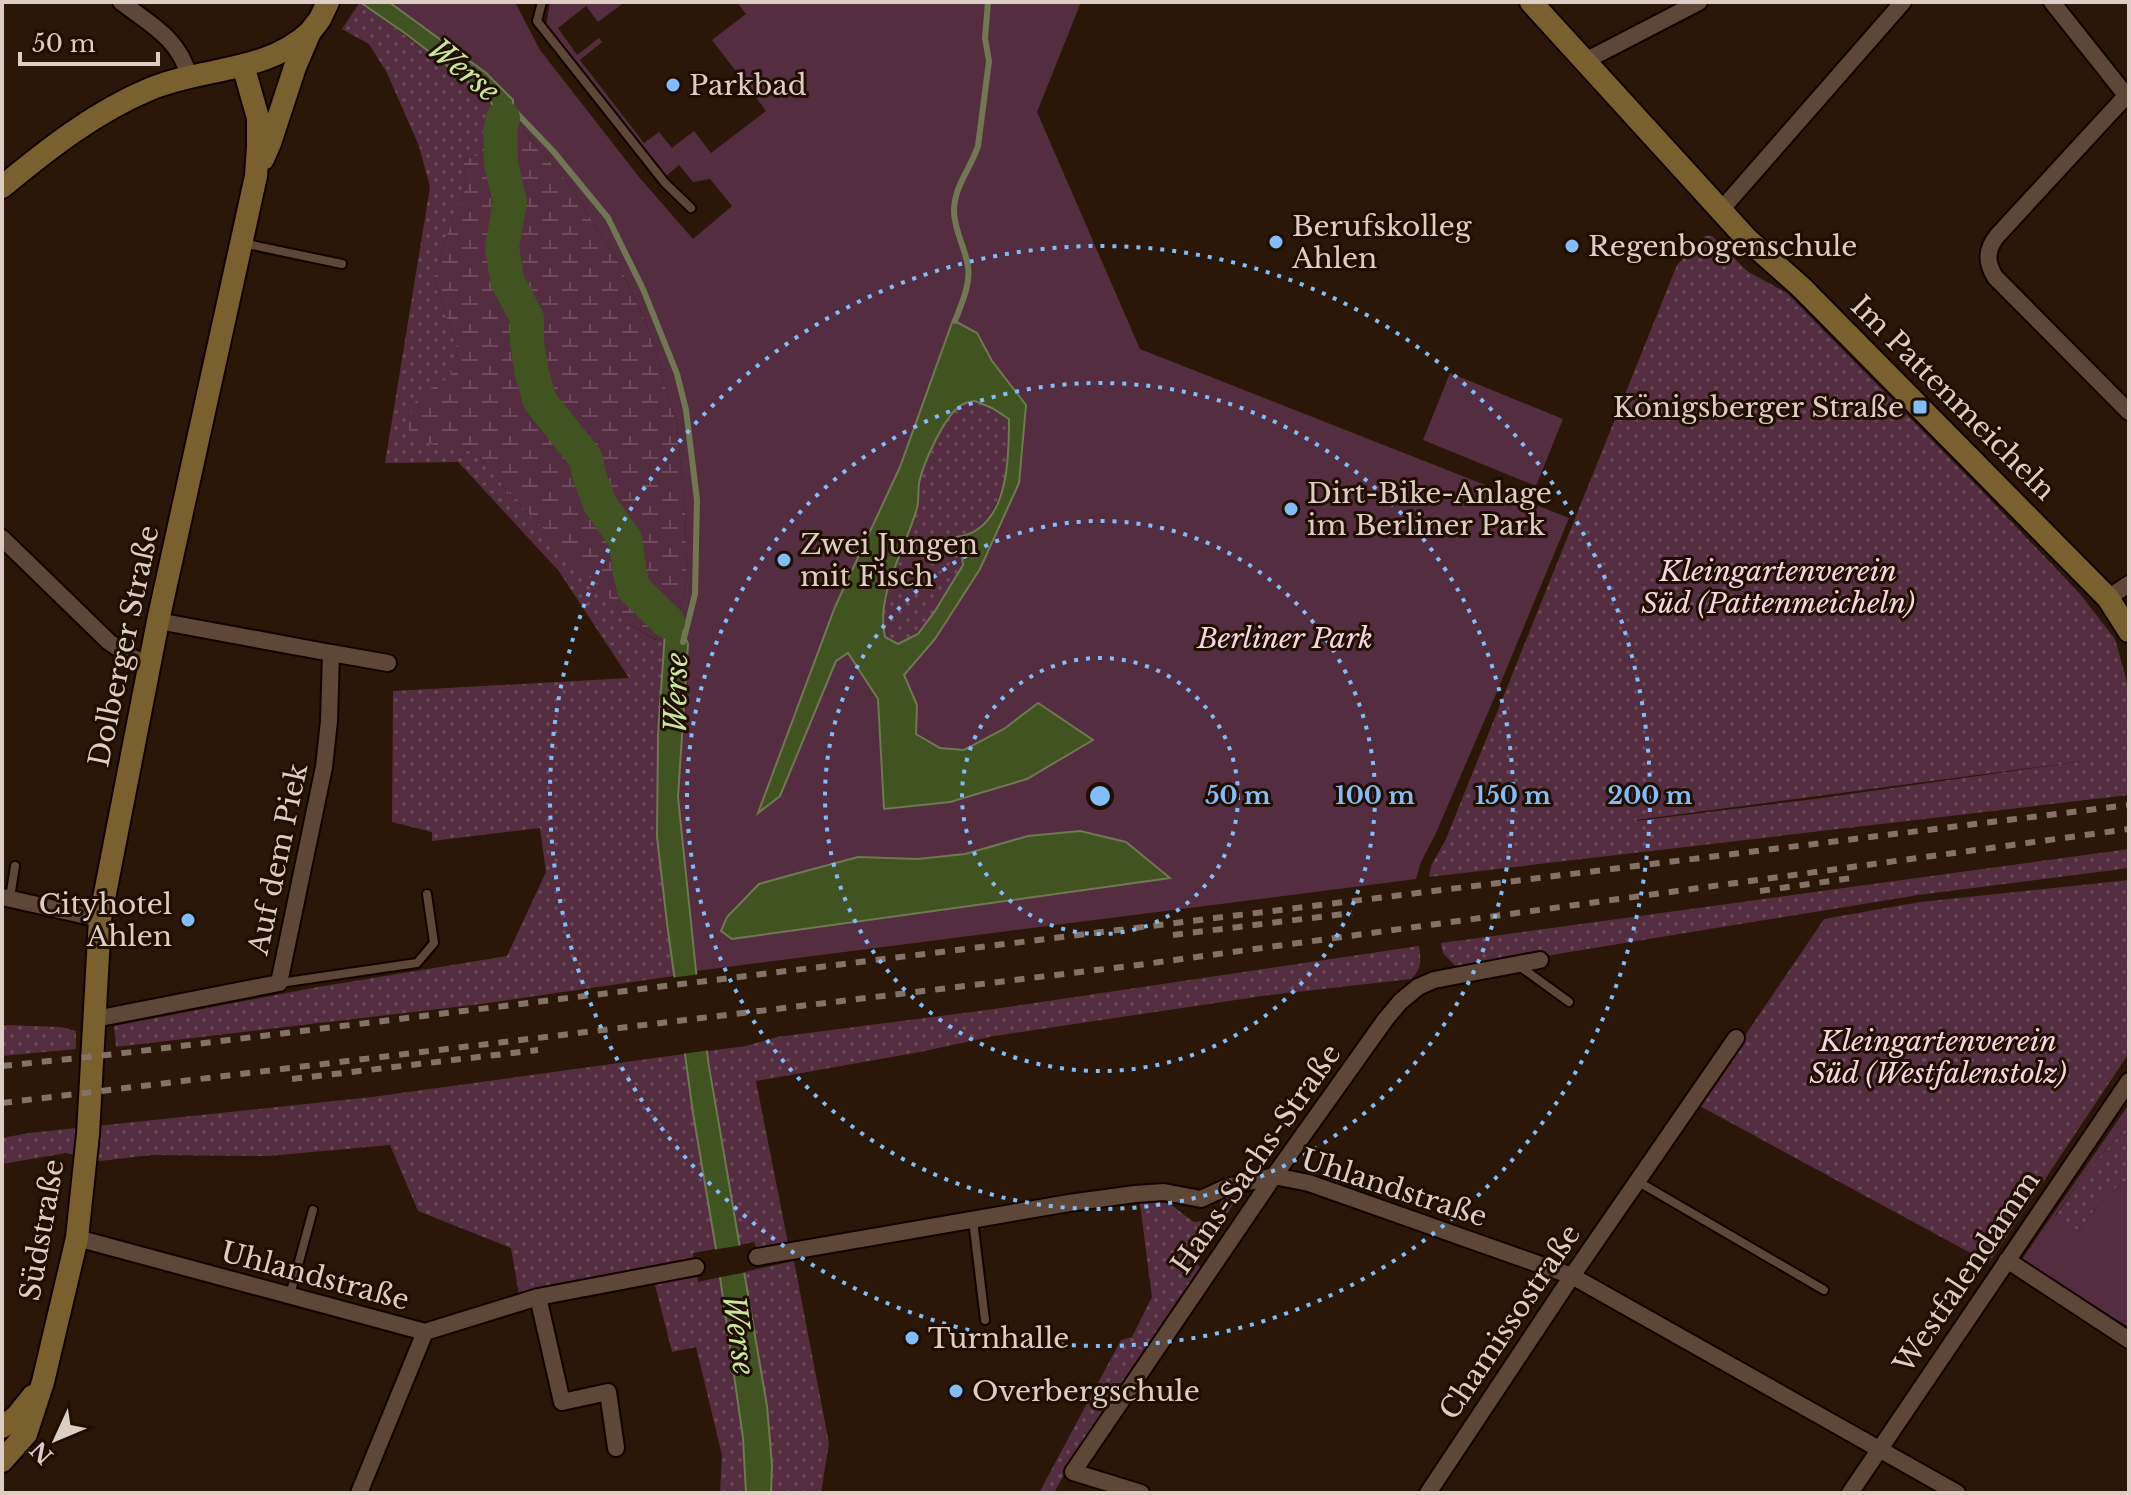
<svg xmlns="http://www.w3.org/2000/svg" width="2131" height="1495" font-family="'Libre Baskerville',serif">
  <defs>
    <pattern id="grass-dots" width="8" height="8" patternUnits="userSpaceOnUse" patternTransform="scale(2)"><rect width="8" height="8" fill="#542e40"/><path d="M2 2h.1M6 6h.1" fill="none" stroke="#6c4b5a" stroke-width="1.8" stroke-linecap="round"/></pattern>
    <pattern id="wetland-marsh" width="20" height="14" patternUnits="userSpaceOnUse" patternTransform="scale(2)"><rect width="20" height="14" fill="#542e40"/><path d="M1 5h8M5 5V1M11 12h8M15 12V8" fill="none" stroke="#6c4b5a"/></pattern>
  </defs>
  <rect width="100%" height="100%" fill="#2a1707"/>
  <path fill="url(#grass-dots)" fill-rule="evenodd" d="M360 2 478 89 489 98 493 106 480 155 463 160 466 187 444 242 434 281 458 350 450 378 418 396 413 440 475 452 509 493 618 607 624 622 656 640 665 632 658 735 657 837 674 976 481 1004 116 1047 114 1026 318 987 507 956 546 872 540 828 432 841V832L392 822 393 691 629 678 558 570 458 462 385 463 430 187 419 146 387 73 369 44 342 29Z
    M1705 236H1712L1747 271 1787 293 1983 492 2080 594 2115 639 2126 678 2129 700V795L1429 877 1431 866 1446 839 1677 265ZM2091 760 1815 799 1636 821V820Z
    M974 401 992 408 1009 418 1008 460 1005 484 988 520 974 532 961 548 963 564 935 611 918 634 898 644 885 637C875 595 906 549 917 508 919 500 918 492 919 484 923 464 945 413 962 404 966 402 970 402 974 401Z
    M2129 849V868L1918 895 1459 970 1443 953 1441 943Z
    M2129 880V1053L1989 1263 1698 1105 1824 919 1920 902Z
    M1419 946C1421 960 1422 969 1411 979L1269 995 994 1036 920 1052 756 1081 788 1243 756 1248 754 1242 739 1245 708 1051 746 1046 777 1037 987 1010Z
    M2 1025 61 1027 76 1031V1049L2 1056Z
    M684 1054 716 1249 693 1253V1260L519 1295 511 1248 418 1211 390 1145 268 1156 152 1155 100 1161 66 1153 2 1164V1138L29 1133 372 1097Z
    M2129 1125V1178L2103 1198 2079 1231 2055 1217 2083 1175Z
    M1240 1189 1242 1192 1193 1261 1202 1268 1070 1463 1054 1493H1039L1121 1340 1132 1337 1152 1297 1140 1204C1176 1200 1167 1204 1194 1222 1213 1221 1221 1212 1222 1194Z
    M794 1261 829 1443 821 1493H720L722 1455 696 1347 672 1352 654 1281 697 1275 698 1282Z"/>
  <path fill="url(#wetland-marsh)" d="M493 106 495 131 500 162 513 117 570 186 617 260 648 328 677 425 685 513 687 578 678 619 666 608 636 592 662 624 665 632 657 640 624 622 618 607 509 493 475 452 414 441 406 423 418 396 450 377 458 350 434 281 444 242 466 187 463 160 480 155Z"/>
  <path fill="#542e40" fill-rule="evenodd" d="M390 2H515L540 50 639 177 693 239 732 206 710 179 693 182 679 165 665 177 546 27 550 2H625L598 22 586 6 558 28 577 55 599 38 602 42 580 60 644 143 659 132 672 148 694 131 711 153 766 111 712 40 746 14 737 2H1081L1037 112 1140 349 1569 518 1496 694 1435 835 1421 862 1416 879 696 971 678 797 688 645 678 619 687 578 685 513 677 425 648 328 617 260 570 186 513 117V100L486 73ZM952 321 977 333 992 361 1025 404 1019 483 980 569 935 639 904 675 917 705 916 734 940 748 964 750 1004 729 1038 703 1092 740 1027 779 950 802 884 808 878 699 848 653 836 661 835 607 900 467ZM1028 836 1169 878 733 939 721 931 858 857 918 859 965 854Z
    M1450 373 1563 419 1536 486 1423 440Z
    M2129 1104V1125L2083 1175 2055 1216 2079 1231 2103 1198 2129 1178V1327L2020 1262Z"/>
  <path fill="#405321" stroke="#6f7852" stroke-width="2" fill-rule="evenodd" d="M360 2H389L486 73 513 100V117L501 164 495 131 493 106 489 98 406 34Z
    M953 320 977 333 992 361 1026 405 1019 483 980 569 935 639 904 675 917 705 916 734 940 748 964 750 1004 729 1038 703 1093 740 1027 779 950 802 884 809 878 699 848 653 836 661 780 796 758 813 835 607 900 467ZM975 401 992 408 1009 419C1009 453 1009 511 975 531 970 534 962 536 956 537L961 548 963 565 935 611 918 634 898 644 885 637C875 595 906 548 917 508 919 500 918 491 919 483 923 464 945 413 963 404 966 402 971 402 975 401Z
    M634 589 666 608 678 619 688 644 678 797 696 971 709 1066 767 1406 772 1465 771 1493H746L743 1438 716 1249 693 1113 667 923 657 837 658 735 665 632 662 623Z
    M1080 831 1126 842 1170 878 732 939 721 931 727 917 759 884 791 875 858 857 918 859 965 854 1028 836Z"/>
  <path fill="#2a1707" d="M701 974 711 1050 681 1054 670 978Z
    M743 1245 747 1272 716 1278 712 1250Z"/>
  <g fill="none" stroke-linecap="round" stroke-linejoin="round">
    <path stroke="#6f7852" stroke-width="6" d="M509 105 553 151 608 218 643 289 677 374 686 410 697 500 695 594 683 642
      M955 321C961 305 971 284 968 266 965 247 954 230 954 211 954 186 971 168 978 146L989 61 985 38 988 2"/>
    <path stroke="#405321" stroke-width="34" d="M503 118 500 131 501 164 510 202 502 247 507 280 527 318V342L532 374 540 401 586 459 589 475 600 504 625 539 630 574 634 589 668 622"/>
    <g stroke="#120300" stroke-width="12">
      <path id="lane" d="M542 2 537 21 665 183 691 208
        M242 243 342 264
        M10 898 15 866
        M1518 965 1569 1002
        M280 983 417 963 434 943 427 894
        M1637 1181 1824 1290
        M973 1220 985 1320
        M290 1295 313 1210"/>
    </g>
    <g stroke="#120300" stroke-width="20">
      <path id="street" d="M121 2C150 24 180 39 189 77
        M2052 2 2129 99
        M1585 61 1699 2
        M2126 96 1997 236C1986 250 1986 262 1995 277L2129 412
        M1721 210 1903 2
        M2 538 109 642 131 657 150 664
        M2108 598 2129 584
        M331 653 388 663
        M2 897 100 919
        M95 1019 279 983 324 767 329 721 331 653 158 621
        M77 1238 425 1332 538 1297 696 1267
        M757 1257 1069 1203 1135 1194 1164 1192 1201 1199 1227 1187 1274 1176 1309 1183 1572 1276 1957 1493
        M2007 1260 2129 1340
        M538 1297 562 1402 608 1392 616 1448
        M359 1493 425 1332
        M1141 1493 1073 1472 1274 1176 1385 1020 1400 1002 1418 987 1434 980 1540 960
        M1428 1493 1572 1276 1736 1038
        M1850 1493 2129 1081"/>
    </g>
    <g stroke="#120300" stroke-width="26">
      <path id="secondary" d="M1531 2 1747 239 1801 287 2108 598 2129 631
        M263 159 270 143 295 67 310 32 320 19 328 2
        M2 187C48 149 95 112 150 89 203 67 266 73 310 32
        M2 1427 16 1417 33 1396
        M2 1461 26 1434 43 1382 77 1238 88 1134 100 919 158 621 256 176 258 146V118L243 65"/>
    </g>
    <use href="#lane" stroke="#5e4736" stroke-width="8"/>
    <use href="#street" stroke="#5e4736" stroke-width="16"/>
    <use href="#secondary" stroke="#7a602e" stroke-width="22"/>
    <path stroke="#837366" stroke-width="6" stroke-dasharray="10 10" stroke-linecap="butt" d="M1760 891 1859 877
      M1173 935 1352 913
      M2 1066 116 1054 2129 805
      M292 1079 538 1050
      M2 1103 1138 965 2129 829"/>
  </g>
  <g fill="none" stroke="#81bdfa" stroke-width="4" stroke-dasharray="4 8">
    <circle cx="1100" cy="796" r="138"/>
    <circle cx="1100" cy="796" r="275"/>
    <circle cx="1100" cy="796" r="413"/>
    <circle cx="1100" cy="796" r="550"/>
  </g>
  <g fill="#81bdfa" stroke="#200e01" stroke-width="3">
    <circle cx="673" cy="85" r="8"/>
    <circle cx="1276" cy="242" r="8"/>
    <circle cx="1572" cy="246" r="8"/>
    <rect x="1912" y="399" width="16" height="16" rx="4"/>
    <circle cx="1291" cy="509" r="8"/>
    <circle cx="784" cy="560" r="8"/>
    <circle cx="188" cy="920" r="8"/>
    <circle cx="912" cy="1338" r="8"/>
    <circle cx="956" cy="1391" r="8"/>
  </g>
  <g text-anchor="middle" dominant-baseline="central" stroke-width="6" stroke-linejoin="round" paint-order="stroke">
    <g font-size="28" fill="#dccec4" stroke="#200e01" text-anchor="start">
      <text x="689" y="85">Parkbad</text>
      <text x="1292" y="226">Berufskolleg<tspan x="1292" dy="32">Ahlen</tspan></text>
      <text x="1588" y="246">Regenbogenschule</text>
      <text x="1904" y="407" text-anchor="end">Königsberger Straße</text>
      <text x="1307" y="493">Dirt-Bike-Anlage<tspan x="1307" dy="32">im Berliner Park</tspan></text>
      <text x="800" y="544">Zwei Jungen<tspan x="800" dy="32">mit Fisch</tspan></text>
      <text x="172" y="904" text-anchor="end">Cityhotel<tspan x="172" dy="32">Ahlen</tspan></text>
      <text x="928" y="1338">Turnhalle</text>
      <text x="972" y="1391">Overbergschule</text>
    </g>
    <g font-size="28" fill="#dccec4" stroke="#200e01">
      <text transform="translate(1953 398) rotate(45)">Im Pattenmeicheln</text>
      <text transform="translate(124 646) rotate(-78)">Dolberger Straße</text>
      <text transform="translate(278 859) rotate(-78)">Auf dem Piek</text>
      <text transform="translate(1256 1159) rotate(-55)">Hans-Sachs-Straße</text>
      <text transform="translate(1394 1188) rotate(18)">Uhlandstraße</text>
      <text transform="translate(42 1230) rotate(-80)">Südstraße</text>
      <text transform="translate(1967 1272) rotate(-56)">Westfalendamm</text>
      <text transform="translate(315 1276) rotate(15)">Uhlandstraße</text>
      <text transform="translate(1510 1322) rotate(-56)">Chamissostraße</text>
    </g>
    <g font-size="28" font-style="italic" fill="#f8d5e3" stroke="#200e01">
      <text x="1778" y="571">Kleingartenverein<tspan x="1778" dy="32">Süd (Pattenmeicheln)</tspan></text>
      <text x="1285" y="638">Berliner Park</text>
      <text x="1938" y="1041">Kleingartenverein<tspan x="1938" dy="32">Süd (Westfalenstolz)</tspan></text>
    </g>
    <g font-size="30" font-style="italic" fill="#c7e799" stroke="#200e01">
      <text transform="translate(464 70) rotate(39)">Werse</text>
      <text transform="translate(676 693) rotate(-89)">Werse</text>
      <text transform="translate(739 1335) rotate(82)">Werse</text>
    </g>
  </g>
  <circle cx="1100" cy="796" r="12" fill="#81bdfa" stroke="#200e01" stroke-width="4"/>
  <g font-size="24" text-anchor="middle" font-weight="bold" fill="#81bdfa" stroke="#200e01" stroke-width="6" stroke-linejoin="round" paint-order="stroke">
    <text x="1238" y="804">50 m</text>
    <text x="1375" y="804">100 m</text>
    <text x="1513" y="804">150 m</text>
    <text x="1650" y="804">200 m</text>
  </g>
  <rect width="2131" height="1495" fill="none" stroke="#dccec4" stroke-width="8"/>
  <g transform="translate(56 1439) rotate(226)" stroke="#200e01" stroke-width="6" paint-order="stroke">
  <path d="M0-6L14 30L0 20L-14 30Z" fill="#dccec4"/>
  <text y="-12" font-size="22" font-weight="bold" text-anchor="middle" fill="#dccec4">N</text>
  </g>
  <path d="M20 52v12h138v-12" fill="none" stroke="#dccec4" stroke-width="4"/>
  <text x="32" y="52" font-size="24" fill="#dccec4" stroke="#200e01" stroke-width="6" paint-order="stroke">50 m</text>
</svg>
